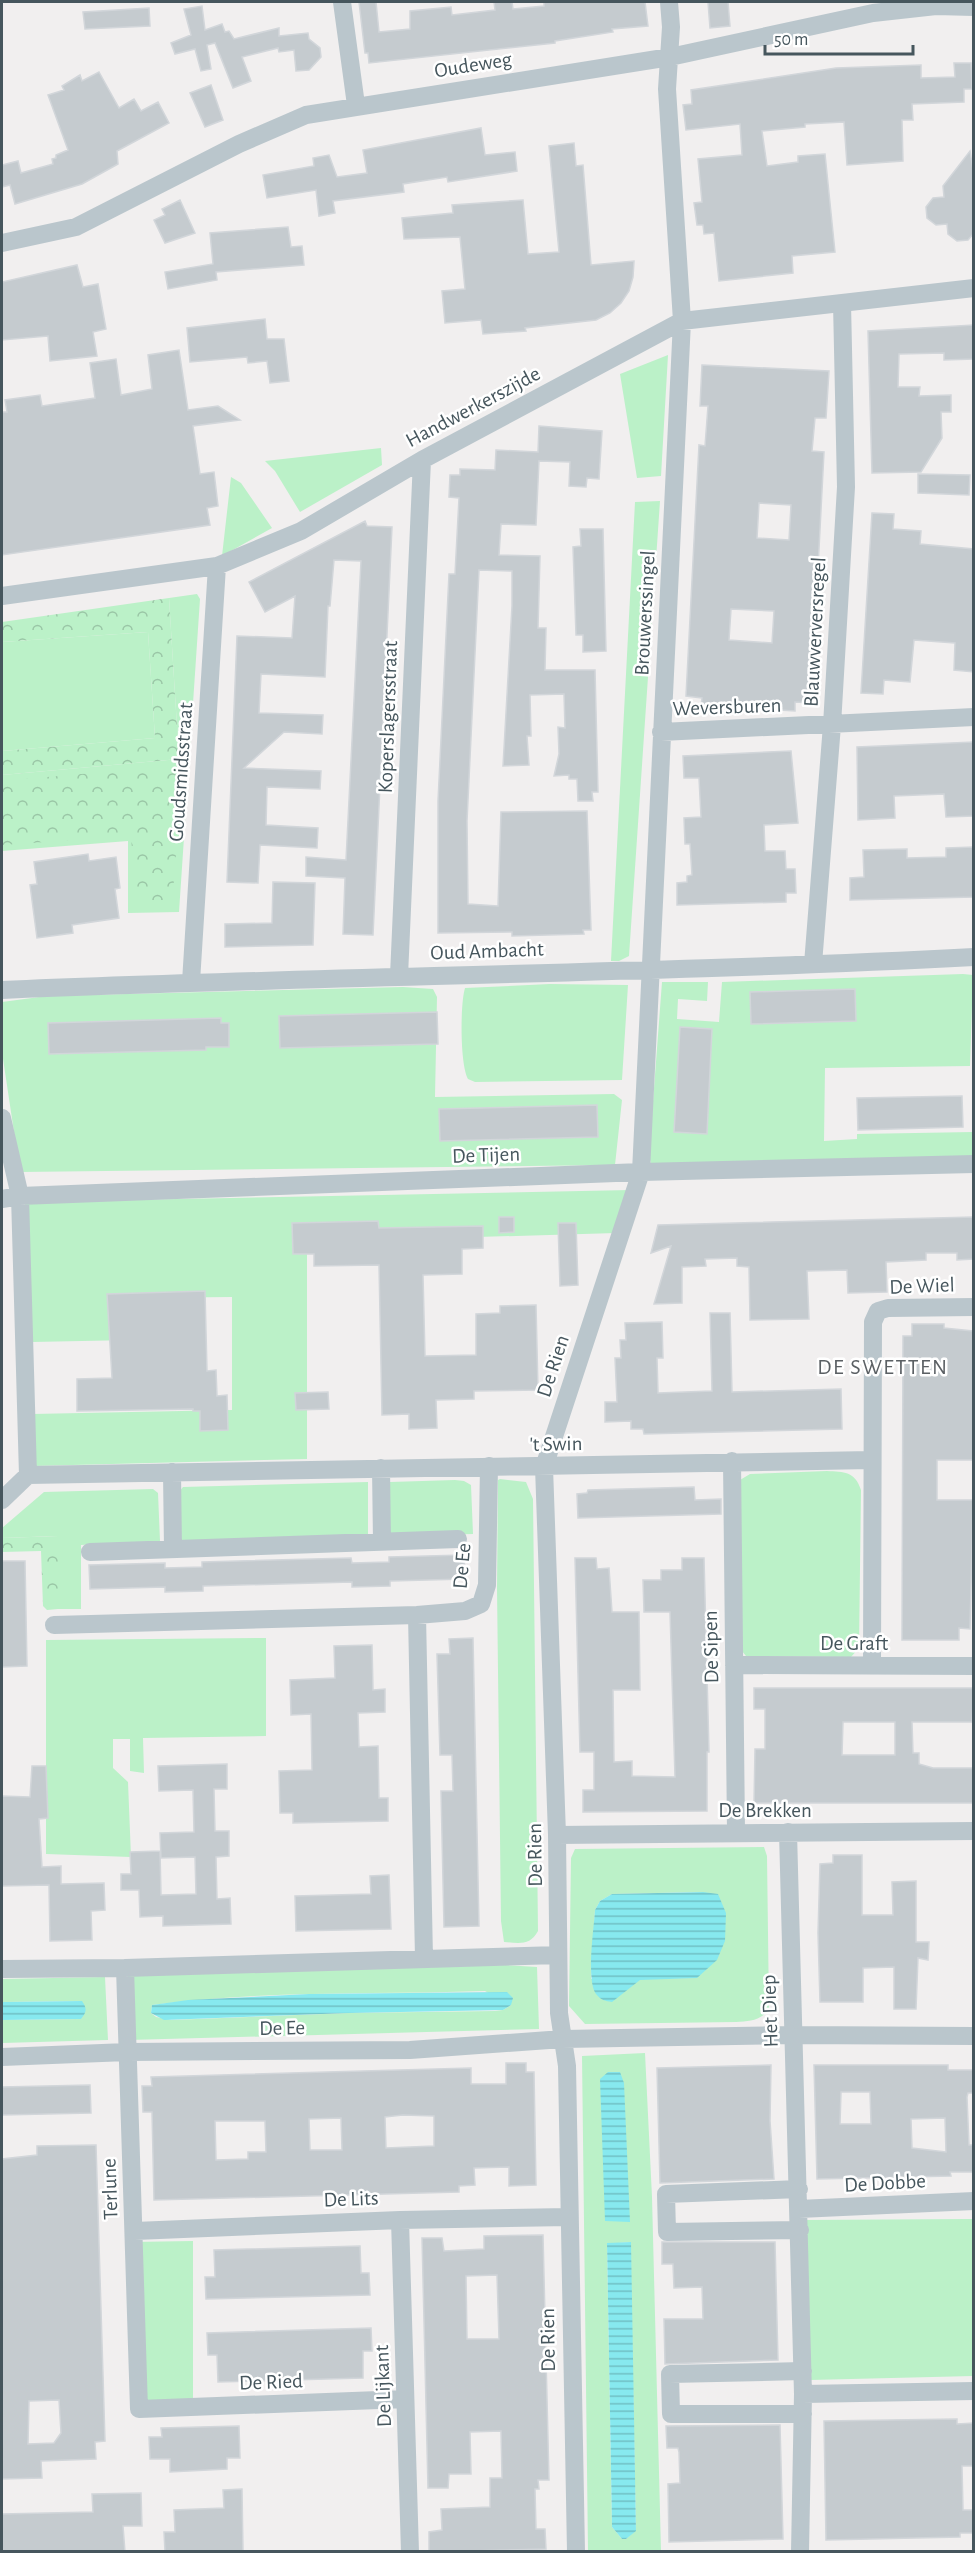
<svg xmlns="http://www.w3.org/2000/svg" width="975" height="2553" font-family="'Alegreya Sans',sans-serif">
  <defs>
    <pattern id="forest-crowns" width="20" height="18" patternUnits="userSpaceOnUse" patternTransform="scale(1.5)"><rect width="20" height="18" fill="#bbf1c8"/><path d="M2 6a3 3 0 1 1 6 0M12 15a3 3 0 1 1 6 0" fill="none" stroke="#9ac6a6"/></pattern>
    <pattern id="water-rules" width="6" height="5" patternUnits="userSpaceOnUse" patternTransform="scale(1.5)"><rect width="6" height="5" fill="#87e9ef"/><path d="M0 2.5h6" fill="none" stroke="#70c0c5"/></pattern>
  </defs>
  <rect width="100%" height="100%" fill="#f1efef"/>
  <path fill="#bbf1c8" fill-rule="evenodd" d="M668 355 661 476 637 478 620 374Z
    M381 448 382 465 300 512 275 471 265 461Z
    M231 477 241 483 272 528 222 556Z
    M660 501 629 956 619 961H611L635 502Z
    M197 594 200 599 179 912 128 913V841L2 851V775L179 759 169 598Z
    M148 632 155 738 2 751V642Z
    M963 974 973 975 970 1066 825 1068 824 1141 857 1139V1134L973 1132V1158L651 1164 649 1155 662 982H708L707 1001 678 999 677 1019 719 1022 722 982Z
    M550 984 628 985 622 1080 475 1082 468 1079C460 1065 460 1004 465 988Z
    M403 987 433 989 437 997 435 1097 614 1094 622 1100 615 1165 20 1172 2 1052V1002L47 996Z
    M631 1190 616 1233 307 1242V1459L34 1466 32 1414 232 1410V1297L132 1298V1340L32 1342 25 1202Z
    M827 1471C844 1472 855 1471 861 1490L859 1648 851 1657 746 1656 742 1651 740 1480 750 1474Z
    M500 1479 526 1482 533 1499 538 1931C530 1946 519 1943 504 1942L501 1921 497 1588 498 1480Z
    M455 1480 464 1481 471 1485 473 1534 390 1536V1482Z
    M368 1482V1536L177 1541 179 1492 183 1487Z
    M153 1489 158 1493 160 1541 81 1545V1609H58L57 1536 2 1538V1528L44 1492Z
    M266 1638V1736L143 1738 144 1773 130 1771V1739H113V1768L128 1782 131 1857 46 1854V1640Z
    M764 1847 767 1856 769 2010C759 2021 749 2021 736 2022L585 2024 569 2006 571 1858 575 1849ZM703 1892 697 1978 591 1979 595 1910 600 1901 612 1894Z
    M505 1965 537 1967 539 2029 128 2040V1976ZM485 1991 511 2005 503 2010 495 2011 349 2013 171 2020 156 2017 151 2013 152 2005C262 1990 374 1995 485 1991Z
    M105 1977 108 2040 2 2043V2020L81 2019 82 2001 2 2002V1979Z
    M645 2053 652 2197 661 2551H588L582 2056ZM630 2242 636 2530 626 2539H622L612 2527 607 2244Z
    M973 2219V2376L810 2380 804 2220Z
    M193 2241V2407L134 2411 132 2242Z"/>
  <path fill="url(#forest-crowns)" d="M169 598 179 759 2 775V751L155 738 148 632 2 642V622Z
    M183 765 172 905H136L131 836 2 845V781Z
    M58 1536V1609L47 1610 43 1606 41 1551 2 1552V1538Z"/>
  <path fill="url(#water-rules)" d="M703 1892 718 1894 726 1913 725 1941 717 1960 697 1978 640 1980 612 2002C605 2001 601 2000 596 1994 586 1980 594 1928 595 1910L600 1901 612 1894Z
    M507 1992 513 1998 511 2005 503 2010 349 2013 164 2020 151 2013 152 2005 188 2000 309 1994Z
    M82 2001C87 2008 87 2012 81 2019L2 2020V2002Z
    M608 2072H620L624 2083 630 2222 605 2221 600 2079Z
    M631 2242 636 2531 626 2539H622L612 2527 607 2243Z"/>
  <path fill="#c5cbcf" stroke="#d2d6da" stroke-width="1.5" fill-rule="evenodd" d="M359 2H376L379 32 410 29V11L451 7 452 15 495 10 494 2H512L513 9 544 6V2H645L648 26 612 29 613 32 555 41V43L369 63 368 53H365Z
    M708 2H728L730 26 710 28Z
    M202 6 205 30 222 24 225 32 229 31 234 39 279 28V36L308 33 309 39 320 48 321 57 309 70 296 71 294 50 279 52 278 48 242 57 251 81 233 88 215 43 207 45 211 69 201 71 195 49 175 54 171 43 191 35 184 9Z
    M149 8 150 26 85 29 83 12Z
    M954 63H971L972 89H964V102L912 104 913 120H902L903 161 847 165 844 122 805 124V127L762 131 767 166 798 162V156L825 154 835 252 792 256 793 273 719 281 714 233 704 234 703 225H697L694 203 702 202 698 159 742 155 740 124 686 130 683 105 692 104 691 90 836 68 921 65V78L955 77Z
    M99 72 119 108 134 99 141 111 158 102 169 123 117 151 118 164 82 184 15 204 10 185 2 187V165L18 161 21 173 53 164 52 159 56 158V155L68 150 48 95 64 90 62 86 80 75 82 81Z
    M211 85 223 120 205 127 190 93Z
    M481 128 485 155 515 152 517 171 448 182 447 177 403 184 404 192 333 201 335 213 319 216 316 190 267 198 263 175 314 166 313 158 329 155 337 177 367 173 363 150Z
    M574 143 576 166 583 165 591 265 634 261 633 277 629 291 621 303 610 313 596 320 525 328 526 331 483 334 481 320 445 323 442 291 465 289 460 237 404 239 402 218 453 213 452 205 523 200 528 254 559 252 549 146Z
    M970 151 974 176V233L968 240 957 241 948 234 947 224 936 225 927 218 926 207 933 198 944 197 943 186Z
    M180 200 195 233 165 243 154 220 165 215 162 209Z
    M288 227 291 247 302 246 304 265 216 272 217 280 168 289 165 272 213 264 210 233Z
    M77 265 83 287 98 284 106 329 93 332 97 356 50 361 48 336 2 340V282Z
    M265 319 267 339H284L289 381 270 383 267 361 248 363 247 357 190 362 187 328Z
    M974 325V359L944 360V353L899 354 898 387H920L919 396 951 395V412H941L942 438 921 472 872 473 868 331Z
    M179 350 188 410 218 406 240 420 193 426 200 474 214 472 218 506 207 508 210 525 2 555V412H7L5 400 40 395 42 406 95 398 90 363 116 359 121 395 152 389 148 355Z
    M702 365 829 371 826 418H815L812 451 824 452 811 703 795 702V711L760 709V705L728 702 727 708 701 706 702 698 686 696 699 445 705 446 708 406H700ZM759 503 791 505 789 540 757 538ZM731 609 774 611 772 643 729 640Z
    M539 426 602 431 599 479 587 478 586 487 569 486 570 462 539 461 536 525 501 524 499 555 540 556 538 628H546L545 670H595L598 792H592L593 801H578L577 779H569V775L554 776 559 754 558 727 565 728 564 694 530 695 531 736H527L529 765 503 766 512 606V571L479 570 467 821 468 904 498 906 501 812 587 811 591 930H583L584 934 512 936V932L438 933V801L449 574H455L459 498 449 497 450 475H460V469L495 470 496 450 538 452Z
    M918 474 970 475 969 495 918 493Z
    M872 513 894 514 893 529 921 531 920 544 974 549V672L954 670 955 643 914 640 910 682 884 680 883 694 861 693Z
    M365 521 367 526 392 527 373 935 343 934 345 878 306 876V857L346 860 361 561 334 560 330 606H328L325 677 261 674 259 713 323 715 322 734 284 732 244 768 321 771 320 789 267 787 266 825 318 828 317 848 260 845 258 883 227 882 237 636 292 638 295 596 265 612 249 582Z
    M580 529H603L606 651 583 652V635H576L573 547 581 546Z
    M974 742V816L946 817 944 794 894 796 895 818 858 820 857 747Z
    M791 751 798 823 764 825 765 851H785L786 869H795L796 893H786V902L677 905V883L687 882V876L692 875 690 844H685L684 818 701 817 699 778H684L683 756Z
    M974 847V897L850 900V878L864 877 863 850 907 849V858L946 857V848Z
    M88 854 89 861 116 857 120 888 115 889 119 918 72 925 73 933 37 938 30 885 37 884 34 862Z
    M273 882 315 883 313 945 225 947V924L272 923Z
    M855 989 856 1021 751 1024 750 992Z
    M437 1012 438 1044 280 1048 279 1016Z
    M221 1018V1023H229V1047H206V1050L49 1054 48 1023Z
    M680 1027 712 1029 707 1134 674 1132Z
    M962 1096 963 1127 858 1130 857 1098Z
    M597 1105 598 1137 440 1141 439 1109Z
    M499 1217H514V1232L499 1233Z
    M974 1217V1259L957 1260V1253H926V1260L886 1262 887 1292 848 1293 847 1270 807 1271 809 1319 750 1320 749 1267 737 1266V1258L705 1259 706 1266 682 1267V1303L654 1304 671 1246 651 1253 658 1225Z
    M378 1221 379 1228 483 1226V1248L462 1249V1274L423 1275 425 1356 476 1355V1314L500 1313V1306L536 1305 538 1390 474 1391V1399L436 1400 437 1428 409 1429V1414L382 1415 379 1265 314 1266V1254H293L292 1223Z
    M558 1223H576L578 1285 560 1286Z
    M205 1291 207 1371 216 1370 217 1396 227 1395 228 1430 200 1431V1411H193V1409L77 1411V1379L112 1378 107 1294Z
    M710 1313H730L732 1392 841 1389 842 1429 644 1434 643 1429H631V1421L605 1422V1402H617L615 1358H621L620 1340H626L625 1323 662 1322 663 1358H657L658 1393 712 1391Z
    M912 1324H944V1328L973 1331V1460H937V1500H973L970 1629 959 1628V1640H902L903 1336H912Z
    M328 1392 329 1409 296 1410 295 1393Z
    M694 1487 695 1500 721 1499V1514L578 1518 577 1494 587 1493 588 1490Z
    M464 1555 465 1579 390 1581V1586L352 1587V1582L203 1586V1591L165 1592V1587L90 1589 89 1565 165 1563V1568L202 1567V1562L351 1558 352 1563 389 1562V1557Z
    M575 1558H596L597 1569 609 1568 612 1612H639L640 1690H613L614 1762 632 1761V1776L675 1777 670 1612H644L643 1580H661V1570H682V1558H704L709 1752H707V1811L583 1812V1790H594V1752H580Z
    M2 1561H25L27 1666 2 1667Z
    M473 1638 479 1926 444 1927 441 1791H453L452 1755H440L437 1654H450L449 1639Z
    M372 1645 373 1690 385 1689V1712L358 1713 359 1747 378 1746 379 1798H388V1821L293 1823V1813H280L279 1771 312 1770 311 1714 291 1715 290 1680 335 1678 334 1646Z
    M754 1688H974L972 1722H912L913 1753H919V1764L933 1768H974V1803H754L755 1749H765V1709H754ZM843 1722H895V1755H842Z
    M227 1764V1789H214L215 1831H229V1856L216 1857 217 1899 230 1898 231 1924 163 1926V1916L140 1917 139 1890H121V1874H131L130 1852 160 1851 161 1895 196 1894 195 1857 161 1858 160 1833 194 1832 193 1790 159 1791 158 1766Z
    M32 1766H46L48 1818 39 1819 42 1867 61 1866V1884L104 1883 105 1910 91 1911 92 1940 50 1941 49 1885 2 1886V1796L30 1797Z
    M833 1855H862V1915H893L892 1882 916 1881V1942H929L928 1960 918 1958 916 2009H894V1967L863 1968V2002H820L818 1933 820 1864 833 1863Z
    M389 1875 391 1929 296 1931 295 1896 371 1894 370 1876Z
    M506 2063H526V2072H534L536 2185 509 2186V2167L474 2168 475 2185 459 2186V2192L154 2200 152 2112H143L142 2086H152L151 2077 471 2068V2084H506ZM403 2115 434 2116V2146L386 2148 385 2117ZM341 2118 342 2150H310L309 2119ZM215 2121H265L266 2152H248V2159L216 2160Z
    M771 2065 770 2121 774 2179 660 2183 657 2068Z
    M814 2065H948V2070H974V2093H968L967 2097 969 2145H974V2172H950L951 2176 817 2179ZM841 2092H870L871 2124H840ZM945 2118 946 2152 912 2148 911 2119Z
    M90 2085 91 2113 2 2115V2087Z
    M96 2145 105 2441 95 2442 96 2459 41 2461 42 2478 2 2479V2159L37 2155V2146ZM59 2400 61 2433 54 2443 28 2444 29 2401Z
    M543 2235 549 2480H538L539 2489H535L536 2529H545L546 2549 429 2552V2532L442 2530 441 2509 490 2507V2478H502L501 2431 470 2432 471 2474H449L448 2488H428L422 2238H442L444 2251 484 2249V2236ZM497 2275 499 2339H467L466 2276Z
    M662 2242H775L778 2360 665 2364 664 2319H703L702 2287 674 2288 673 2264H662Z
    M360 2246 361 2273H369L370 2295 206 2299 205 2277H215L214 2250Z
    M371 2328 372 2351H363V2378L218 2382 217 2355H208L207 2333Z
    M957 2419V2424L974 2423V2466H962L963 2510H974V2533H960V2537L826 2540 824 2421Z
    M780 2425 783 2539 669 2542 668 2484 680 2483 679 2452 678 2448H667L666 2426Z
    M239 2426 240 2458H227V2469L170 2472V2459H150L149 2437H162L161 2428Z
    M242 2489 243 2551 165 2552 164 2532H175L174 2510 224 2508 223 2490Z
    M141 2493 142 2526H123L125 2552H2V2514L93 2512 92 2494Z"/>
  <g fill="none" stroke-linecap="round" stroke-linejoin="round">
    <path stroke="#bac6cc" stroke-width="18" d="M342 2 356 105
      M2 243 76 227 239 144 306 115 670 57 873 13 936 6 974 7
      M2 596 217 566 301 531 422 460 682 321 974 288
      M661 732 974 717
      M813 964 832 725 846 487 842 303
      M399 976 422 460
      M191 982 217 566
      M2 990C325 976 650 974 974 957
      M2 1118 20 1196 28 1475 2 1500
      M2 1199 20 1196 641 1172 974 1164
      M732 1461 736 1832
      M381 1468 382 1542
      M172 1472 173 1549
      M28 1475 871 1460
      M90 1552 458 1539
      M417 1615 424 1958
      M54 1625 417 1615 465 1611 481 1604 487 1585 489 1466
      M734 1665 974 1666
      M872 1666 873 1322 878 1311 888 1308 974 1307
      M788 1832 803 2394 800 2552
      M557 1835 974 1831
      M125 1968 139 2409 405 2399
      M2 1969 125 1968 558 1955
      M2 2057 127 2052 410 2050 563 2039 793 2035 974 2036
      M799 2189 666 2194 667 2232 800 2230
      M799 2209 974 2201
      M400 2220 410 2552
      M135 2231 400 2220 569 2217
      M803 2371 670 2374 671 2414H803
      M803 2394 974 2391
      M576 2552 567 2066 559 2013 557 1835 544 1467 641 1172 682 321 667 89 671 27 669 2"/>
  </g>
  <g text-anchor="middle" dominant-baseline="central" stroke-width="5" stroke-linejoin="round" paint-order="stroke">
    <g font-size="21" fill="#46565d" stroke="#fff">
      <text transform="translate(473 65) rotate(-9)">Oudeweg</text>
      <text transform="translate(473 407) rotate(-28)">Handwerkerszijde</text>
      <text transform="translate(645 613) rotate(-87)">Brouwerssingel</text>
      <text transform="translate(815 632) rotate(-87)">Blauwverversregel</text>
      <text transform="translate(727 707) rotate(-2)">Weversburen</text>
      <text transform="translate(388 717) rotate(-88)">Koperslagersstraat</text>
      <text transform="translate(181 772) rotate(-86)">Goudsmidsstraat</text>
      <text transform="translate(487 951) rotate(-2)">Oud Ambacht</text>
      <text transform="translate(486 1155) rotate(-2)">De Tijen</text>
      <text transform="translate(922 1286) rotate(-2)">De Wiel</text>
      <text transform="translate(553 1366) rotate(-72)">De Rien</text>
      <text transform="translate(556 1444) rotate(-1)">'t Swin</text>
      <text transform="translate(462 1566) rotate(-85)">De Ee</text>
      <text x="854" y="1643">De Graft</text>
      <text transform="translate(711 1647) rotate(-91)">De Sipen</text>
      <text x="765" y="1810">De Brekken</text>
      <text transform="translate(535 1855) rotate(-91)">De Rien</text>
      <text transform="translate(770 2011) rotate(-92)">Het Diep</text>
      <text transform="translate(282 2028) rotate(-1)">De Ee</text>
      <text transform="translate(885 2183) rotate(-3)">De Dobbe</text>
      <text transform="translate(110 2189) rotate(-92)">Terlune</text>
      <text transform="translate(351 2199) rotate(-2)">De Lits</text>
      <text transform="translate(548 2340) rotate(-91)">De Rien</text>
      <text transform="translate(271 2382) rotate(-2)">De Ried</text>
      <text transform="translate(383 2386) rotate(-92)">De Lijkant</text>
    </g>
    <g font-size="22" letter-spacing="1.5" fill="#5b6064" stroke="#fff">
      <text x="883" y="1367">DE SWETTEN</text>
    </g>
  </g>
  <rect width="975" height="2553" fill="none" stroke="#46565d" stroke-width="6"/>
  <path d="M765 45v9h148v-9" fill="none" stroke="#46565d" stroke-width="3"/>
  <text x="774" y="45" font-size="18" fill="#46565d" stroke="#ffffff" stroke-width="4.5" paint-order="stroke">50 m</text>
</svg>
